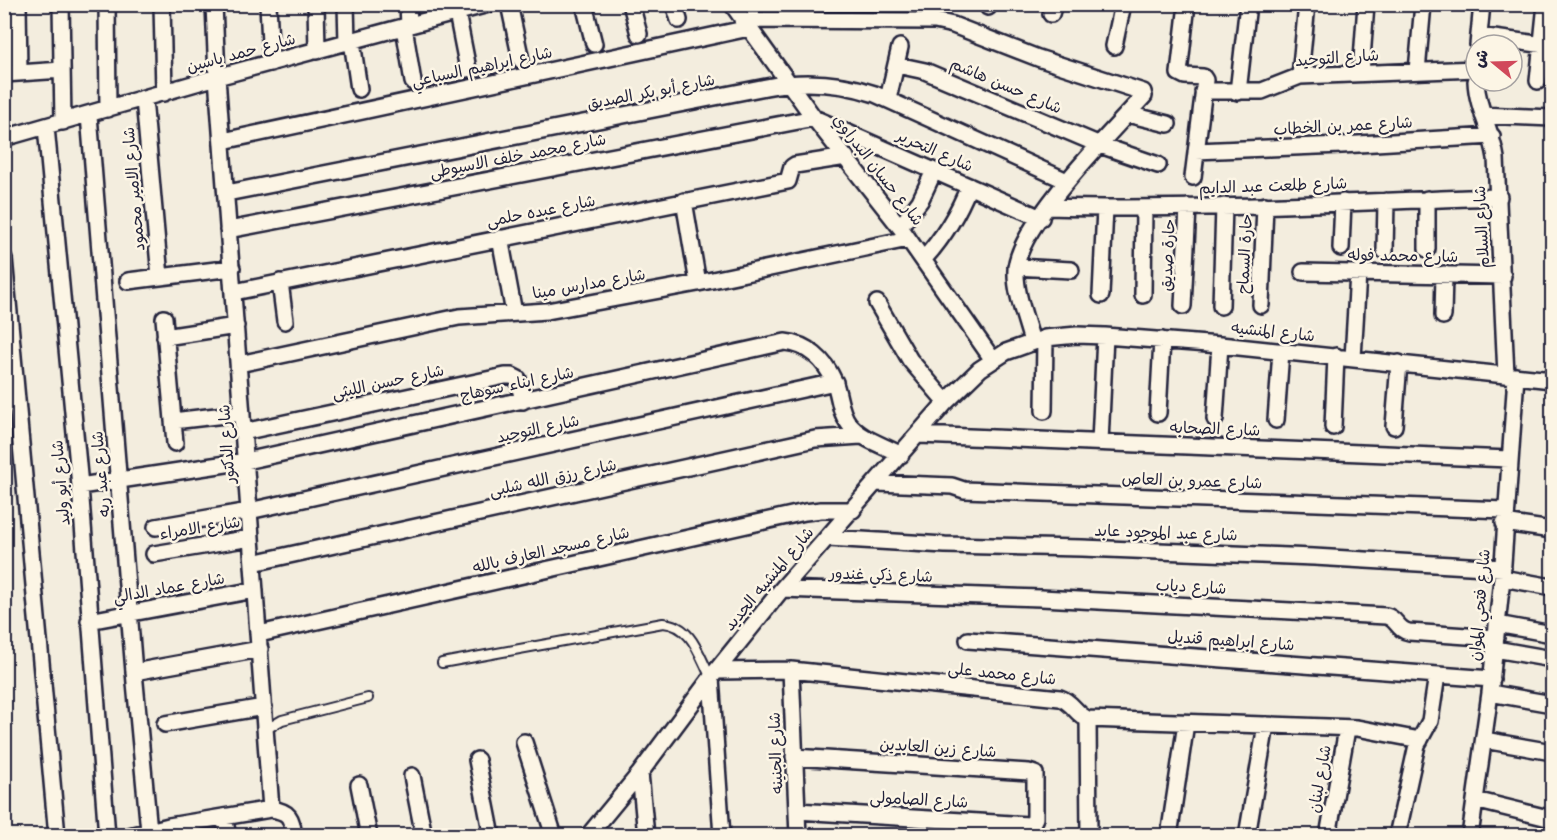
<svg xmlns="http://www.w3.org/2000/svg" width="1557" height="840" font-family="'Comic Neue','Playpen Sans Arabic',sans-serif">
  <rect width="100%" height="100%" fill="#f3edde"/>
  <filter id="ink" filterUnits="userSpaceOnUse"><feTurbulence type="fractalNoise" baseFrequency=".0167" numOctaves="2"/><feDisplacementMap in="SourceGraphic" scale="12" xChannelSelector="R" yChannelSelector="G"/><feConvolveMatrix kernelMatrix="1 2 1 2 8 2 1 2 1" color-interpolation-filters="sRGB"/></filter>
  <g filter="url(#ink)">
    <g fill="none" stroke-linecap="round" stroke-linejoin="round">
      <g stroke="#22223b" stroke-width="12">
        <path id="service" d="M442 663 663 623C692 625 699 655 711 678
          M265 730 282 720 368 698"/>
      </g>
      <g stroke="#22223b" stroke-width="20">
        <path id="minor" d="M18 4 19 73
          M61 4 63 122
          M107 4 108 109
          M162 4 164 93
          M214 4 217 77 271 809
          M268 4 271 63
          M316 4 317 51
          M346 4 347 43
          M408 4 409 26
          M509 4 521 60
          M584 4 594 44
          M631 4 639 34
          M674 4 679 20
          M732 4 814 118 900 227 993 360
          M1187 4 1179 73 1185 76 1203 77 1205 80 1193 177
          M988 7 989 4
          M457 13 468 69
          M1051 14 1054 4
          M742 20 935 21 953 25 1038 58 1143 92 1144 96C1113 130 1017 226 1016 270 1015 293 1026 319 1032 342
          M404 27 413 82
          M1479 36 1552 46
          M352 41 359 89
          M1478 45 1482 4
          M1114 46 1123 4
          M897 65 925 71 1100 145 1158 165
          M1417 71 1423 4
          M1361 73 1366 4
          M4 74 62 70
          M1300 76 1307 4
          M1476 81C1477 108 1492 131 1496 158L1506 375
          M1538 81 1546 4
          M1203 91H1262L1300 76 1476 69
          M1238 92 1248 4
          M144 99 160 277
          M888 99 900 47
          M1127 114 1168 124
          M89 115 134 672 149 831
          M1483 115 1552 118
          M46 127 80 486 107 836
          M4 138 217 77 488 4
          M223 141 749 28
          M1196 151 1342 145 1492 136
          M227 193 766 87C804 80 839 82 875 94L1067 181
          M684 201 698 283
          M1048 207C1198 211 1349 202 1499 197
          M900 227 920 201 934 171
          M228 230 814 118 1041 218
          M500 238 514 313
          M1341 248 1343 202
          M1427 249V199
          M1385 251 1386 201
          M4 258 57 836
          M923 260C943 238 958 214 969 186
          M1016 267 1071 270
          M1303 272 1503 276
          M128 281 232 268
          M280 282 285 321
          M234 292 788 181 792 167 795 165 846 157
          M1101 295 1105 208
          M1143 295 1144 208
          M877 303 910 360 946 402
          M1261 305 1265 205
          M1183 306 1188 207
          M1221 306 1224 206
          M1443 316 1444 274
          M164 318 175 443
          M165 337 236 326
          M1353 358 1358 273
          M239 364 459 317 547 311 698 283 908 239
          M1044 411 1045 338
          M1158 413 1162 340
          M1215 419 1220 345
          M1276 420 1281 351
          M173 421 242 413
          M1394 426 1399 363
          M1333 427 1336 356
          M243 432 505 376H512L518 379 523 401
          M919 435 1509 459
          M1100 442 1105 336
          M877 483 952 486 964 490 1505 510
          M80 486 246 461 785 342C807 344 825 360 834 381 840 395 839 412 849 424 862 440 884 445 901 455
          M1504 523 1552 530
          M156 527 249 511 835 382
          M828 538 945 545 1082 548 1314 557 1503 568
          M154 554 251 538
          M253 563 815 439 861 436
          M1502 578 1552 587
          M782 589 1041 598 1386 616C1397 618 1397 630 1409 632L1496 638
          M89 621 255 590
          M1497 624 1552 634
          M259 634 805 512 821 510H853
          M968 640 1492 679
          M1495 649 1552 659
          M791 670 798 836
          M716 671 791 670 1060 698C1073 702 1076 715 1088 719L1357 728 1420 740
          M134 672 260 649
          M711 678 722 836
          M1490 693 1552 704
          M1088 719 1089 836
          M165 724 264 707
          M1484 740 1552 752
          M524 742 554 836
          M794 757 1029 772 1035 774V818L1032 824 1029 825 797 811
          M477 760 492 836
          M640 773 646 836
          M412 776 424 836
          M359 785 369 836
          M1475 800 1552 819
          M224 817 228 836
          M129 836 169 826 271 809C291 812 291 818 294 836
          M588 836 640 773 716 671 782 589 946 402 980 369 1006 352 1045 338 1077 335 1105 336 1220 345 1552 380
          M1169 836 1186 723
          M1247 836 1266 725
          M1328 836 1347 729
          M1397 836 1417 745 1430 721 1437 675
          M1470 836 1490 693 1502 578 1516 376"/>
      </g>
      <use href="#service" stroke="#fcf5e5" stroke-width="8"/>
      <use href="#minor" stroke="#fcf5e5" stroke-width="15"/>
    </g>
  </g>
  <g text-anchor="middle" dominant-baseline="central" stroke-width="5" stroke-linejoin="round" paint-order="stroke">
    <g font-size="16" fill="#22223b" stroke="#fcf5e5">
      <text transform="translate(241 53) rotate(-15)">شارع حمد ياسين</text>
      <text transform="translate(1337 58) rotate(-4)">شارع التوحيد</text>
      <text transform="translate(482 67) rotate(-12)">شارع ابراهيم السباعي</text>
      <text transform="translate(1006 86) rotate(23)">شارع حسن هاشم</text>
      <text transform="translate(651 92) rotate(-11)">شارع أبو بكر الصديق</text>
      <text transform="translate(1343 126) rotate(-3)">شارع عمر بن الخطاب</text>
      <text transform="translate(935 151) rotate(24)">شارع التحرير</text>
      <text transform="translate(518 156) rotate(-11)">شارع محمد خلف الاسيوطى</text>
      <text transform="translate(878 170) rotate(52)">شارع حسان البدراوي</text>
      <text transform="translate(1273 186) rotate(-2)">شارع طلعت عبد الدايم</text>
      <text transform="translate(134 189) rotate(-95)">شارع الامير محمود</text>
      <text transform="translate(541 211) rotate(-11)">شارع عبده حلمى</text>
      <text transform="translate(1482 227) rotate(-93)">شارع السلام</text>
      <text transform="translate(1245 254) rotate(-87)">حارة السماح</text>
      <text transform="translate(1168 255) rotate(-87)">حارة صديق</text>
      <text transform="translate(1403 256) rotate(1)">شارع محمد فوله</text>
      <text transform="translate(589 284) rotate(-10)">شارع مدارس مينا</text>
      <text transform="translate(1273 332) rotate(6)">شارع المنشيه</text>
      <text transform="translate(388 382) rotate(-12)">شارع حسن الليثى</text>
      <text transform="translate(517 384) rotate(-12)">شارع ابناء سوهاج</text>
      <text transform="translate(538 429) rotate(-12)">شارع التوحيد</text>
      <text transform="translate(1215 429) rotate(2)">شارع الصحابه</text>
      <text transform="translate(227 444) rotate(-94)">شارع الدكتور</text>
      <text transform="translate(101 474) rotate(-95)">شارع عبد ربه</text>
      <text transform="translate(553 478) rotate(-12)">شارع رزق الله شلبى</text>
      <text transform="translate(1192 481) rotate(2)">شارع عمرو بن العاص</text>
      <text transform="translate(61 483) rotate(-95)">شارع أبو وليد</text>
      <text transform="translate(200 528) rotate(-9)">شارع الامراء</text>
      <text transform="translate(1166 533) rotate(2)">شارع عبد الموجود عابد</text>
      <text transform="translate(551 550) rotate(-13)">شارع مسجد العارف بالله</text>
      <text transform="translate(881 575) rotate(2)">شارع ذكي غندور</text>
      <text transform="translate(769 579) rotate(-50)">شارع المنشيه الجديد</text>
      <text transform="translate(1191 587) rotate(3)">شارع دياب</text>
      <text transform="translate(169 588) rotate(-10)">شارع عماد الدالي</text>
      <text transform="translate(1480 605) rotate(-85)">شارع فتحي الموان</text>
      <text transform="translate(1231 641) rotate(4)">شارع ابراهيم قنديل</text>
      <text transform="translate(1002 674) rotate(6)">شارع محمد على</text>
      <text transform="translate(938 748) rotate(4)">شارع زين العابدين</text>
      <text transform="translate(776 753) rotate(-92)">شارع الجنينه</text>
      <text transform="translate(1320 779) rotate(-80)">شارع لبنان</text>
      <text transform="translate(919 800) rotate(3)">شارع الصامولى</text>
    </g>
  </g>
  <rect width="1557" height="840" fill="none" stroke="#fcf5e5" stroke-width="24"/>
  <rect x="12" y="12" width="1533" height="816" fill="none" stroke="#22223b" stroke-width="2" filter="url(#ink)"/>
  <g transform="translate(1494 63) rotate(289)"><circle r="28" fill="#fcf5e5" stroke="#a5a1a1" stroke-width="1.5"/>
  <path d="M0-4.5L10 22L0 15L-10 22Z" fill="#d1495b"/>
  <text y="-9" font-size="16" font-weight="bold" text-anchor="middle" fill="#22223b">ش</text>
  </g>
</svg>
